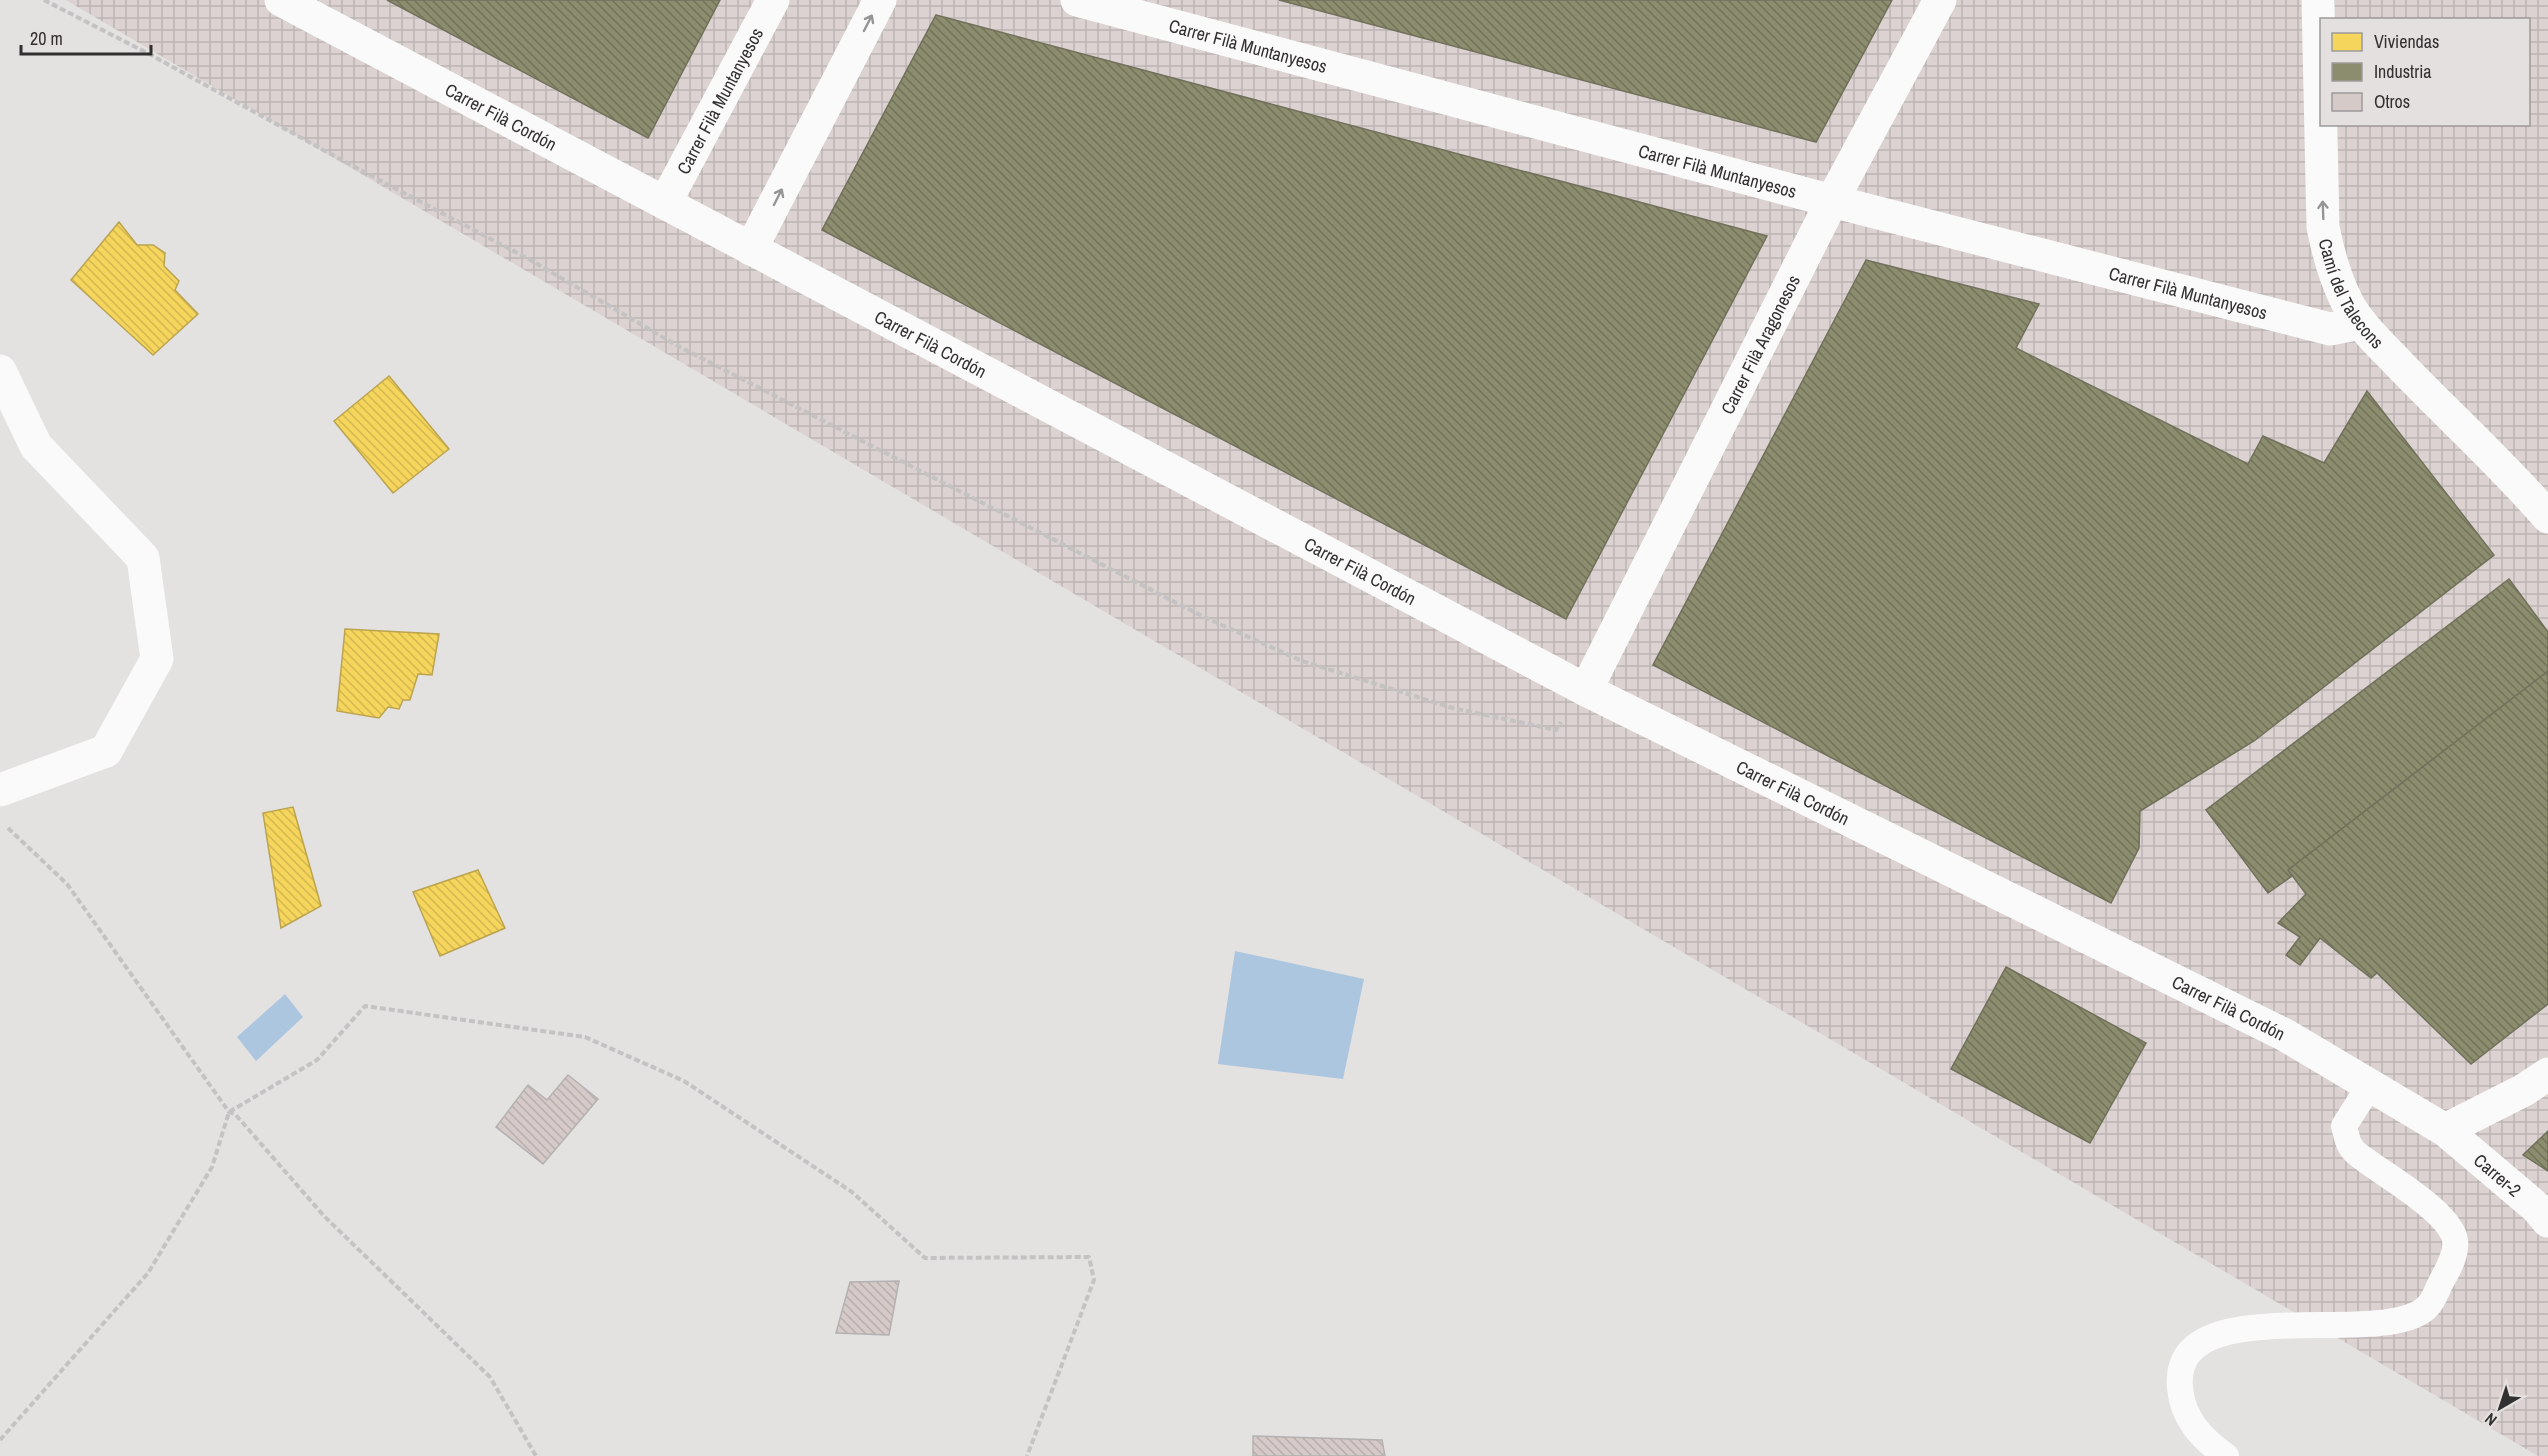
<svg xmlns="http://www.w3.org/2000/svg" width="2548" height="1456" font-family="'Archivo Narrow',sans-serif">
  <defs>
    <pattern id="industrial-grid" width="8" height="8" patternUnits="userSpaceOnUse" patternTransform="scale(1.5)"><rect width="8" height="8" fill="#dbd2d1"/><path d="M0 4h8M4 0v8" fill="none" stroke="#bcb5b4"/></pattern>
    <pattern id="homes-back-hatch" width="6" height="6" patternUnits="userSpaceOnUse" patternTransform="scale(1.5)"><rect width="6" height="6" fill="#f6d55c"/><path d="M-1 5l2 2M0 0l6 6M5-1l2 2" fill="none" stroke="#d3b750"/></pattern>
    <pattern id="industry-back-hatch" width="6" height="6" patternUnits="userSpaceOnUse" patternTransform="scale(1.5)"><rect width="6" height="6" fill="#8c8c6e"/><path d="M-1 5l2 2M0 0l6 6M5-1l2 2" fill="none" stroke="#73735b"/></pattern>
    <pattern id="building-back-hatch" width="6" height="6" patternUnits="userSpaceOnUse" patternTransform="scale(1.5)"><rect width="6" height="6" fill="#d6cac9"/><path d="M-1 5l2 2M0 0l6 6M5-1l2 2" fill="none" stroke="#b8aead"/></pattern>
  </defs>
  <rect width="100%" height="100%" fill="#e4e1e1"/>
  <path fill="url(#industrial-grid)" fill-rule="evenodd" d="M66 0H2548V1456H2538ZM2322 20H2528V124H2322Z"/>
  <path fill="#adc6e0" d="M1235 951 1364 979 1343 1079 1218 1064Z
    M285 994 303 1017 256 1061 237 1037Z"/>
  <path fill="url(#homes-back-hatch)" stroke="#bba44f" stroke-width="1.5" d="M119 222 137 245H153L165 253 164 266 179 281 175 290 198 314 153 355 71 280Z
    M389 376 449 449 393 493 334 421Z
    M345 629 439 634 432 675 418 674 410 700H403L399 709 388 707 379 718 337 711Z
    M293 807 321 906 281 928 263 813Z
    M478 870 505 928 440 956 413 892Z"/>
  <path fill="url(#industry-back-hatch)" stroke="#71705b" stroke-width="1.5" d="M387 0H720L648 138Z
    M1279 0H1892L1816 142Z
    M936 15 1767 236 1566 619 822 230Z
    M1866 260 2039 304 2016 348 2248 464 2263 436 2324 463 2367 391 2494 555 2254 741 2140 811 2139 848 2111 903 1653 665Z
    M2509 579 2548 632V671L2288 870 2292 876 2268 893 2206 810Z
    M2548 671V1004L2471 1064 2377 973 2371 978 2320 938 2300 965 2286 955 2300 937 2278 923 2306 894 2288 870Z
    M2006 967 2146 1043 2090 1143 1951 1069Z
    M2548 1131V1171L2523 1155Z"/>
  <path fill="url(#building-back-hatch)" stroke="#b3b1b1" stroke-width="1.5" d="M568 1075 598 1099 543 1164 496 1127 528 1085 547 1100Z
    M899 1281 889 1335 836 1333 850 1282Z
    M1253 1436 1382 1440 1385 1456H1253Z"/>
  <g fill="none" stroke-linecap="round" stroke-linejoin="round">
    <path stroke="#c4c2c2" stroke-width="4" stroke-dasharray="6 3" stroke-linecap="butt" d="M44 0 151 55 336 157 525 257 680 347 1202 616 1302 661 1453 708 1556 730 1561 722
      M8 828 67 884 229 1112 235 1114 324 1216 490 1377 536 1456
      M0 1440 148 1273 212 1167 229 1112 317 1060 365 1006 585 1037 684 1081 852 1192 925 1258 1089 1257 1094 1280 1027 1456"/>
    <path stroke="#fbfafa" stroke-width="26" d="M2226 1456C2201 1438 2183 1419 2180 1388 2171 1285 2387 1352 2428 1306 2434 1300 2437 1290 2441 1282 2448 1270 2457 1254 2455 1240 2450 1213 2390 1178 2368 1162 2363 1158 2354 1153 2351 1147 2347 1142 2346 1132 2344 1126L2370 1085"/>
    <g stroke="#fbfafa" stroke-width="33">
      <path id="s1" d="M281 0 1586 690 2285 1035 2445 1130 2537 1208 2548 1221"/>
      <path id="s2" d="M1077 0 1832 201 2330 329 2361 323"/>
      <path id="s3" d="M2318 0 2323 227C2328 253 2335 278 2347 302 2360 326 2381 345 2400 365 2449 416 2502 464 2548 517"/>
      <path id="s4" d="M665 203 773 0"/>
      <path d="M751 249 880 0"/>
      <path d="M0 371 36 446 143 558 157 659 106 751 0 790"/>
      <path id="s5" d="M1586 690 1832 201 1940 0"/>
      <path d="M2445 1130 2524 1090 2548 1074"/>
    </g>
  </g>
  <defs><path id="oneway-shaft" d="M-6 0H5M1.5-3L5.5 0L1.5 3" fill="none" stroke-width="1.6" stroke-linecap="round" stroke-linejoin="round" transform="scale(1.5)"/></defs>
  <g stroke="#969595">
    <use href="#oneway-shaft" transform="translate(868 23) rotate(-63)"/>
    <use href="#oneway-shaft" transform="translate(778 197) rotate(-63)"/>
    <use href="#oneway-shaft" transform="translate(2323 210) rotate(-92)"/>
  </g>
  <g text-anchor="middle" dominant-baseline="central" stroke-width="6" stroke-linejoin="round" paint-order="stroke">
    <g font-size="18" fill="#323030" stroke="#e5e0e0">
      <text stroke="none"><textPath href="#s2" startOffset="177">Carrer Filà Muntanyesos</textPath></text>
      <text stroke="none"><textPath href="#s4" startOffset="116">Carrer Filà Muntanyesos</textPath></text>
      <text stroke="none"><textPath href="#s1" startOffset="249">Carrer Filà Cordón</textPath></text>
      <text stroke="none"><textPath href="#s2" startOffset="663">Carrer Filà Muntanyesos</textPath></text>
      <text stroke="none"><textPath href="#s3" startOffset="300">Camí del Talecons</textPath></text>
      <text stroke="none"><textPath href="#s2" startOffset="1149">Carrer Filà Muntanyesos</textPath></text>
      <text stroke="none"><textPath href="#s1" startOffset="735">Carrer Filà Cordón</textPath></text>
      <text stroke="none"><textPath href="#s5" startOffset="387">Carrer Filà Aragonesos</textPath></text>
      <text stroke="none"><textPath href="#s1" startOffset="1221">Carrer Filà Cordón</textPath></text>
      <text stroke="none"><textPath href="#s1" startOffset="1707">Carrer Filà Cordón</textPath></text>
      <text stroke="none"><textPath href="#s1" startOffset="2193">Carrer Filà Cordón</textPath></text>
      <text stroke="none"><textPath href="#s1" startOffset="2511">Carrer-2</textPath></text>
    </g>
  </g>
  <rect x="2320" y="18" width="210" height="108" fill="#e5e0e0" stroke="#9d9a9a" stroke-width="1.5"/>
  <rect x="2332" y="33" width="30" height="18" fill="#f6d55c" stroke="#9d9a9a" stroke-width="1.5"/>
  <text x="2374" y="48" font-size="18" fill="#323030">Viviendas</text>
  <rect x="2332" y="63" width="30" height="18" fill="#8c8c6e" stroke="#9d9a9a" stroke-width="1.5"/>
  <text x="2374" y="78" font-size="18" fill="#323030">Industria</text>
  <rect x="2332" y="93" width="30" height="18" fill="#d6cac9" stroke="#9d9a9a" stroke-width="1.5"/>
  <text x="2374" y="108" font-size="18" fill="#323030">Otros</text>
  <g transform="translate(2500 1408) rotate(219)" stroke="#e5e0e0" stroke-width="4.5" paint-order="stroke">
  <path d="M0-4.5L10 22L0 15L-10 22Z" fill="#323030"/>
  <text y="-9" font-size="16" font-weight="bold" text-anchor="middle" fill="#323030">N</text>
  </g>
  <path d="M21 45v9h130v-9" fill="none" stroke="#323030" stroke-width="3"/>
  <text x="30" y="45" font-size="18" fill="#323030" stroke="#e5e0e0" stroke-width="4.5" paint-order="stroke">20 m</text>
</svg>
